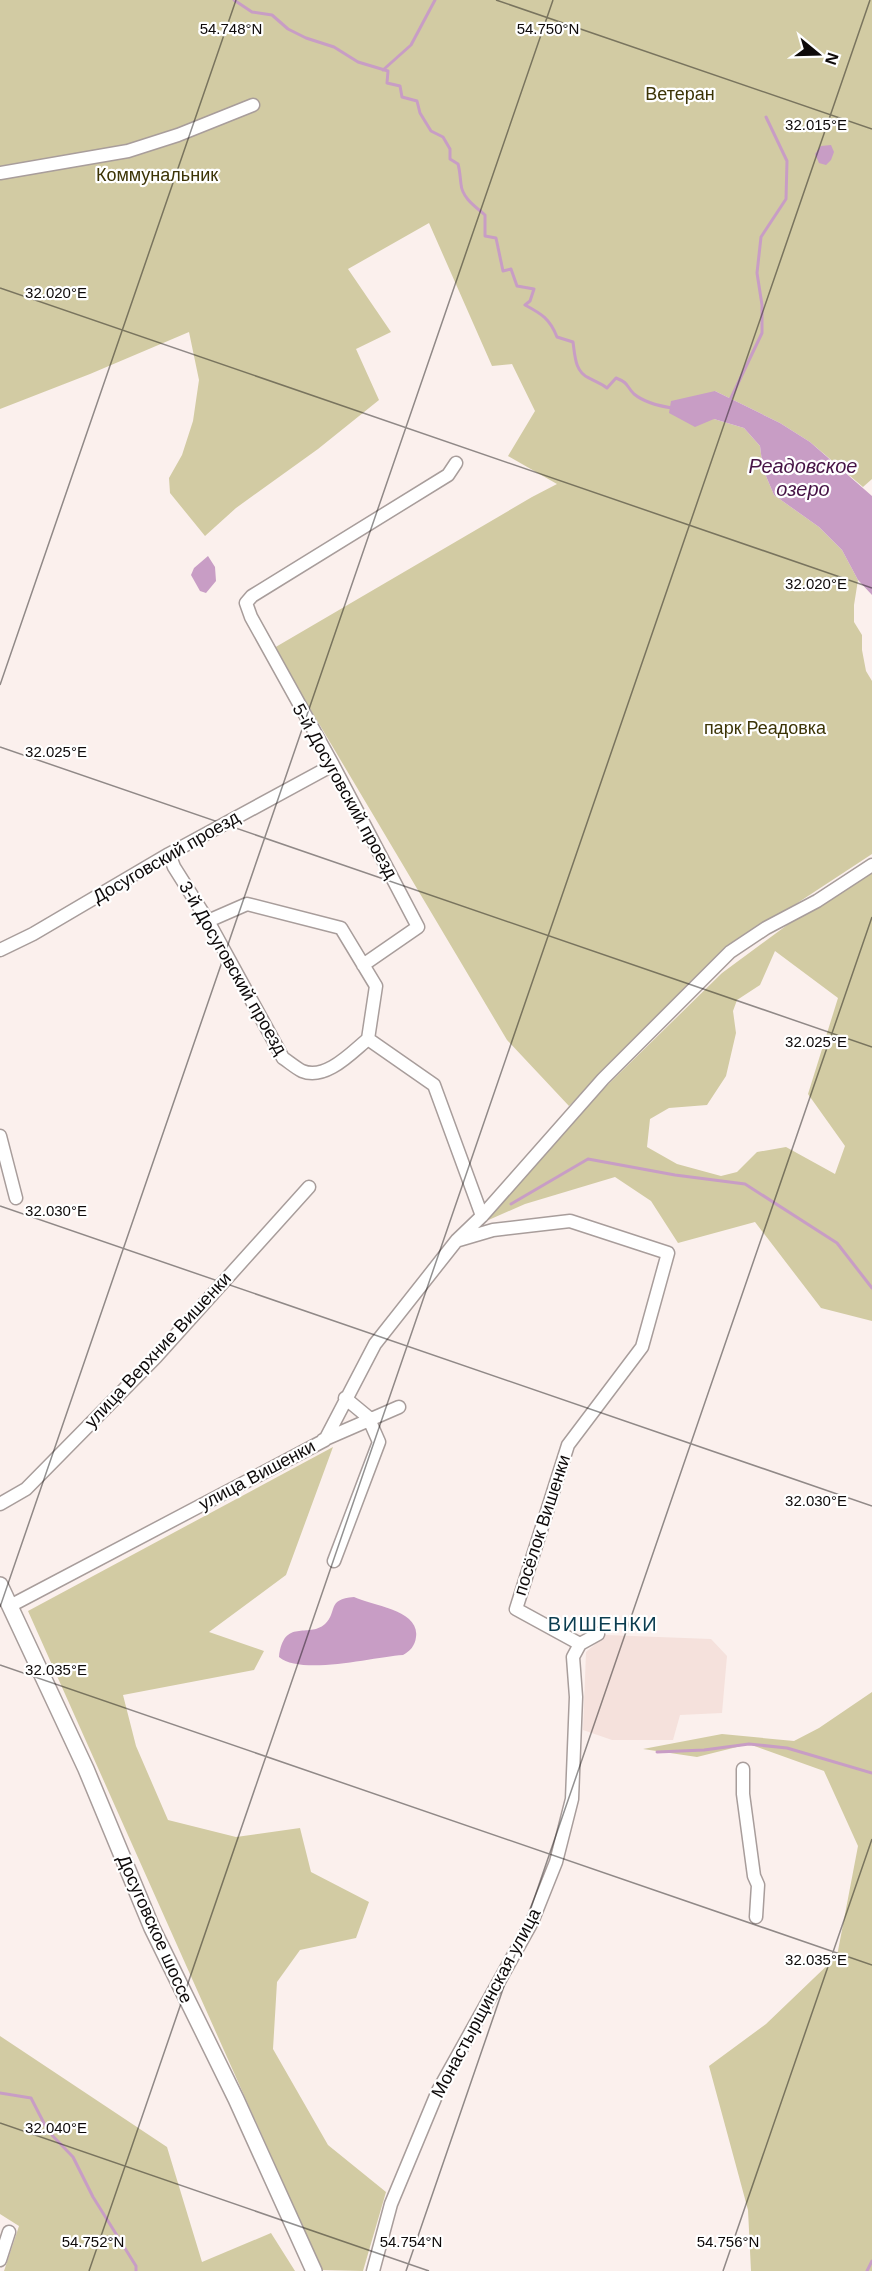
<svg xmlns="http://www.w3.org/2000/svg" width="872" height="2271" font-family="Arial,sans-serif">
  <rect width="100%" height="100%" fill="#fbf0ed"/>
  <path fill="#f5e1dc" d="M606 1635 711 1639 727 1656 722 1713 680 1715 673 1740H612L583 1730 586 1652Z"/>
  <path fill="#d2cba3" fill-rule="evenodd" d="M0 0H872V479L863 487 810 442 780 423 715 391 714 419 744 428 760 446 763 469 774 495 819 527 842 550 858 580 854 605V622L862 635V650L866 671 872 681V854L729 948 569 1106 507 1040 274 648 532 497 557 484 508 456 535 411 512 364 492 366 429 223 348 269 391 332 356 349 379 400 318 449 236 508 205 536 170 493 169 478 182 455 193 421 199 380 189 332 90 374 0 409Z
    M872 869V1321L821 1308 755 1222 678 1243 651 1201 615 1177 525 1204 484 1222 581 1111 722 973 809 909ZM775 951 838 998 808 1094 845 1146 835 1174 786 1147 757 1152 737 1172 721 1176 677 1164 647 1147 650 1119 669 1108 707 1105 726 1076 736 1033 733 1011 737 1000 760 985Z
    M333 1447 286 1575 209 1632 264 1651 254 1670 123 1695 136 1746 168 1820 236 1837 300 1828 311 1872 369 1902 356 1938 300 1950 277 1982 273 2049 328 2145 386 2192 363 2271 322 2270 28 1611Z
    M872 1692V2271H751L748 2210 709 2066 766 2024 837 1956 858 1846 824 1771 749 1744 697 1757 643 1749 722 1734 794 1741 819 1728Z
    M0 2036 167 2147 202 2262 271 2233 295 2271H4L19 2226 0 2214Z"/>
  <path fill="#c89dc5" d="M831 145 834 152 831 160 826 165 819 163 815 154 821 146Z
    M715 391 780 423 810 442 872 496V595L858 580 842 550 819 527 774 495 763 469 760 446 744 428 714 419 695 427 669 413 671 401Z
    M208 556 215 567 216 581 206 593 200 591 191 575 194 568Z
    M354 1597C373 1606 420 1610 416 1637 415 1646 410 1651 403 1655 373 1657 302 1676 279 1657 284 1617 308 1639 325 1624 338 1612 326 1599 354 1597Z"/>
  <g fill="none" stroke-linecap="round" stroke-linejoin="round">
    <path stroke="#c89dc5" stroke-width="3" d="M234 0 252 12 272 15 288 29 306 38 334 47 358 62 388 71 387 83 400 86 402 97 417 101 420 113 431 131 443 137 450 149V159L458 164C460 171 460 177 461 184 462 198 476 207 485 215V236L496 238 503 271 511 269 517 286 534 289 530 301 525 305C542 314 550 319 557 337L573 342C575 356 575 372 589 378 596 382 601 383 607 388L616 378C629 383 626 386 634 394 645 403 659 406 672 408
      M383 70 411 45 435 0
      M730 400 762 333V305L757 273 761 237 786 199 787 161 766 117
      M511 1204 588 1159 675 1175 745 1184 837 1243 872 1288
      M657 1752 704 1750 749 1744 787 1748 872 1773
      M0 2093 31 2098 48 2131 73 2157 93 2197 136 2266V2271
      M867 2271 872 2261"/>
    <g stroke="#a89d9b" stroke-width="15">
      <path id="minor" d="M0 173 128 151 178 135 253 105
        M169 854 174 867 208 921 283 1058C289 1062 296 1068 302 1071 326 1081 352 1052 368 1039
        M208 921 247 904 341 928 376 986 368 1039
        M0 950 33 934 169 854 333 765
        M363 965 418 927 333 765 251 617 246 603 252 596 448 475 456 463
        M368 1039 434 1085 482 1216
        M0 1136 16 1198
        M459 1240 493 1230 570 1221 668 1253 642 1347 568 1445 516 1609 580 1644
        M323 1440 399 1407
        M0 1504 26 1489 156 1357 309 1187
        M334 1561 379 1442 368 1417 345 1398
        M10 1606 325 1440 375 1344 457 1240 482 1216 603 1079 730 952 766 928 817 901 872 865
        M743 1769V1794L754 1876 758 1885 756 1917
        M0 2260 9 2232
        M373 2271 391 2204 438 2091 532 1922 556 1862 572 1799 576 1697 573 1657 580 1644 598 1634"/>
    </g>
    <g stroke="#a89d9b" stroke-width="18">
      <path id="major" d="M0 1585 86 1769 152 1928 236 2099 314 2271"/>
    </g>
    <use href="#minor" stroke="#fff" stroke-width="12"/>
    <use href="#major" stroke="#fff" stroke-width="15"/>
  </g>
  <path fill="none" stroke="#0e0a0a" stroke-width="1.5" stroke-opacity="0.45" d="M496 0 872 129M0 288 872 588M0 685 236 0M0 747 872 1047M0 1206 872 1506M0 1607 553 0M0 1665 872 1965M0 2123 429 2271M89 2271 870 0M406 2271 872 917M723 2271 872 1839"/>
  <g text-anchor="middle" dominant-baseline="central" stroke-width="4.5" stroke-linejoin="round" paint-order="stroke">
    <g font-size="18" fill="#3c3406" stroke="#fff">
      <text x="680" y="94">Ветеран</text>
      <text x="157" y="175">Коммунальник</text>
      <text x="765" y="728">парк Реадовка</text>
    </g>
    <g font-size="18" fill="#0e0a0a" stroke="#fff">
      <text transform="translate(345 791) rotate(61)">5-й Досуговский проезд</text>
      <text transform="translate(166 857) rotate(-30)">Досуговский проезд</text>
      <text transform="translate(233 968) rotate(60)">3-й Досуговский проезд</text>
      <text transform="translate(158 1350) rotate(-47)">улица Верхние Вишенки</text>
      <text transform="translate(257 1475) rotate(-28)">улица Вишенки</text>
      <text transform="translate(542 1525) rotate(-72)">посёлок Вишенки</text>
      <text transform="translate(155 1929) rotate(66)">Досуговское шоссе</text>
      <text transform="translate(486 2003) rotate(-62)">Монастырщинская улица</text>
    </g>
    <g font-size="20" font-style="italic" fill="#461345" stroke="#fff">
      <text x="803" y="466">Реадовское<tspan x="803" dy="23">озеро</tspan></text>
    </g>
    <g font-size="20" letter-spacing="1.5" fill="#0c3d50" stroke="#fff">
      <text x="603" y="1624">ВИШЕНКИ</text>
    </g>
  </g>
  <g font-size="15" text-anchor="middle" fill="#0e0a0a" stroke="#fff" stroke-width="4.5" stroke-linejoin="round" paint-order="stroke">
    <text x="231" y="34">54.748°N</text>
    <text x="548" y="34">54.750°N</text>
    <text x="816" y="130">32.015°E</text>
    <text x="56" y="298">32.020°E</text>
    <text x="816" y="589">32.020°E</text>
    <text x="56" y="757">32.025°E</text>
    <text x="816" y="1047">32.025°E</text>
    <text x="56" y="1216">32.030°E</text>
    <text x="816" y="1506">32.030°E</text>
    <text x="56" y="1675">32.035°E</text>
    <text x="816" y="1965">32.035°E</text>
    <text x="56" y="2133">32.040°E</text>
    <text x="93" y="2247">54.752°N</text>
    <text x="411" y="2247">54.754°N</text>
    <text x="728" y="2247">54.756°N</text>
  </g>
  <g transform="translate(818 54) rotate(109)" stroke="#ffffff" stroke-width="4.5" paint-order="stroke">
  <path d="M0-4.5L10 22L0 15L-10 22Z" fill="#0e0a0a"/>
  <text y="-9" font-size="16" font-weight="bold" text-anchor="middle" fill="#0e0a0a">N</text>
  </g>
</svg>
